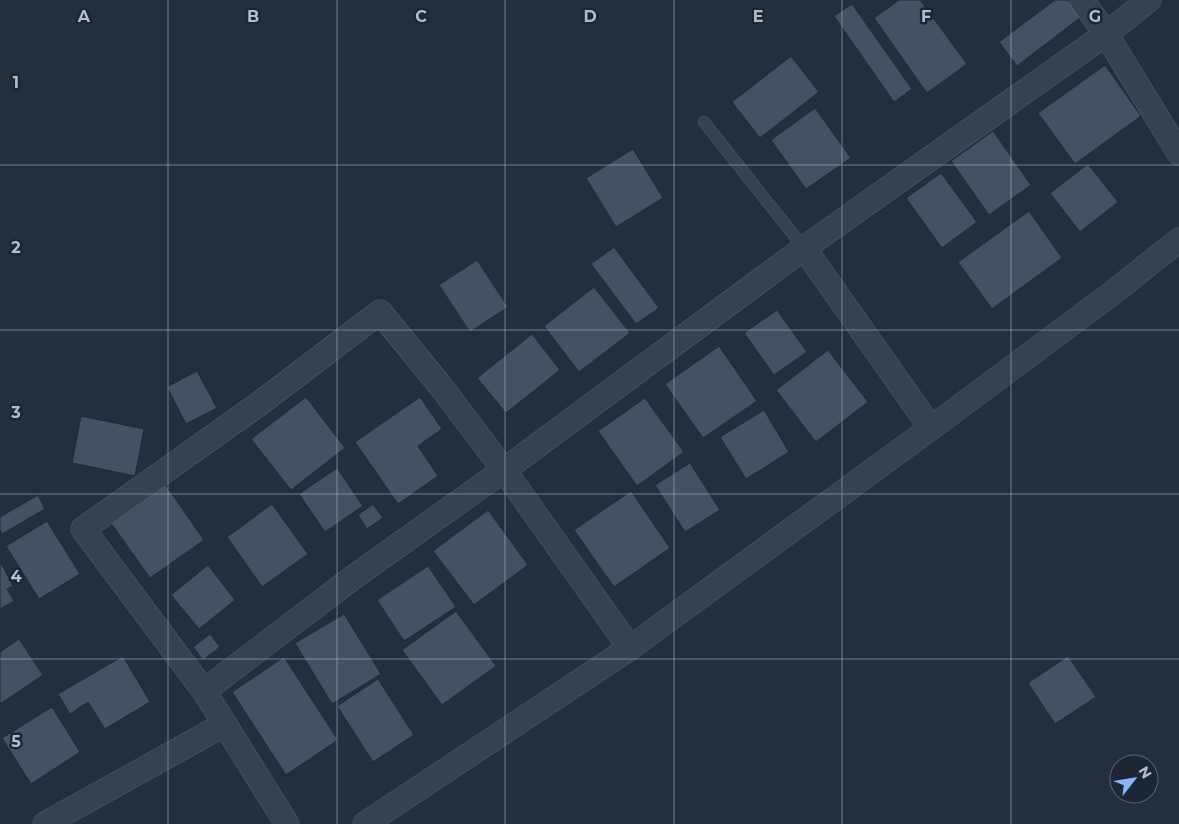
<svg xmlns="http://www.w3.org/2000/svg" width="1179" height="824" font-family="Montserrat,sans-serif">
  <rect width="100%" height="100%" fill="#242f3e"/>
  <path fill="#455162" stroke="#1f2835" d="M899 0H920L967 64 927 93 874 18Z
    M1055 0H1068L1081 17 1017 66 999 42Z
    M852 4 912 89 894 102 834 16Z
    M791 56 819 92 760 138 732 102Z
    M1105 65 1141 116 1075 164 1038 113Z
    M815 108 851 158 806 189 771 140Z
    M993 131 1031 185 989 215 951 161Z
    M633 149 663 198 616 227 586 178Z
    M1088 164 1118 202 1080 232 1050 193Z
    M941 173 977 222 942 248 906 198Z
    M1029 211 1062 258 992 309 958 262Z
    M614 247 659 308 636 324 591 264Z
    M477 260 508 307 470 332 439 285Z
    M594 287 630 333 579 372 544 326Z
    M777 310 807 352 774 375 744 333Z
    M532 334 560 370 506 413 477 378Z
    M719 346 757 401 703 438 665 384Z
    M828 350 868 402 816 442 776 390Z
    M197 371 217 408 186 424 167 387Z
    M306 397 345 448 291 490 251 439Z
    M420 397 442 429 418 446 438 476 398 504 355 442Z
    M645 398 684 452 637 486 598 431Z
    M764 410 789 452 746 479 720 437Z
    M81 416 144 429 135 476 72 463Z
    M690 463 720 510 685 532 655 485Z
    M337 468 363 506 325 532 299 494Z
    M165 484 204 540 150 578 111 523Z
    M631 491 670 548 614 587 574 530Z
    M38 495 45 509 2 534 0 530V517Z
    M272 504 308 554 262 587 227 537Z
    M373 504 383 518 367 529 358 515Z
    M488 510 528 565 474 605 433 551Z
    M47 521 80 574 39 599 6 546Z
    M0 561 13 586 7 589 14 601 0 609Z
    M208 565 235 600 199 629 171 595Z
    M428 566 456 607 404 641 377 600Z
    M456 611 496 666 442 705 402 650Z
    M344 614 381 674 332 704 295 643Z
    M210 634 220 647 203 660 193 647Z
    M19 639 43 675 0 704V652Z
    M123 656 150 702 105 729 88 702 70 714 58 694Z
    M1068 656 1096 697 1055 724 1028 683Z
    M284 657 338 740 286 775 232 692Z
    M378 679 414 735 373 762 337 706Z
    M52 707 80 752 31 784 2 738Z"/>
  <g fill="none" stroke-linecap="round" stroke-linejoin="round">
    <g stroke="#565f6c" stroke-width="12">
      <path id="lane" d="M704 122 804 248"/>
    </g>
    <g stroke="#565f6c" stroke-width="25">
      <path id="street" d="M1082 0 1106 34 1179 153
        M804 248 931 428
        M204 691 351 579 504 470 804 248 1106 34 1149 0
        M45 824 225 724
        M287 824 204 691 83 529 259 404 380 312 439 384 504 470 630 648
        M365 824 630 648 931 428 1115 291 1179 240"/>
    </g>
    <use href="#lane" stroke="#38414e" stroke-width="11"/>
    <use href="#street" stroke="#38414e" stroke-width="24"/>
  </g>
  <path fill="none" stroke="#b4bcc9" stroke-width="1" stroke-opacity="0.55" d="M168 0V824M337 0V824M505 0V824M674 0V824M842 0V824M1011 0V824M0 165H1179M0 330H1179M0 494H1179M0 659H1179"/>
  <g font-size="16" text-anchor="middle" font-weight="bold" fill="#b4bcc9" stroke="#1d2633" stroke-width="5" stroke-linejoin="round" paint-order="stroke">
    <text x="84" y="22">A</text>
    <text x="253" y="22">B</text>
    <text x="421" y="22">C</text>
    <text x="590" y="22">D</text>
    <text x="758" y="22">E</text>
    <text x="926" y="22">F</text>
    <text x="1095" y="22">G</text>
    <text x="16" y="88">1</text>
    <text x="16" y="253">2</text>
    <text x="16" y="418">3</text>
    <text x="16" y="582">4</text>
    <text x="16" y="747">5</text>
  </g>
  <g transform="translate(1134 779) rotate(59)"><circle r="24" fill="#1d2633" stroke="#59626f"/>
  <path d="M0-4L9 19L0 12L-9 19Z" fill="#8ab4f8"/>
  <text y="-8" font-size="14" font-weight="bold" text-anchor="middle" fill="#b4bcc9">N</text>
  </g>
</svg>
